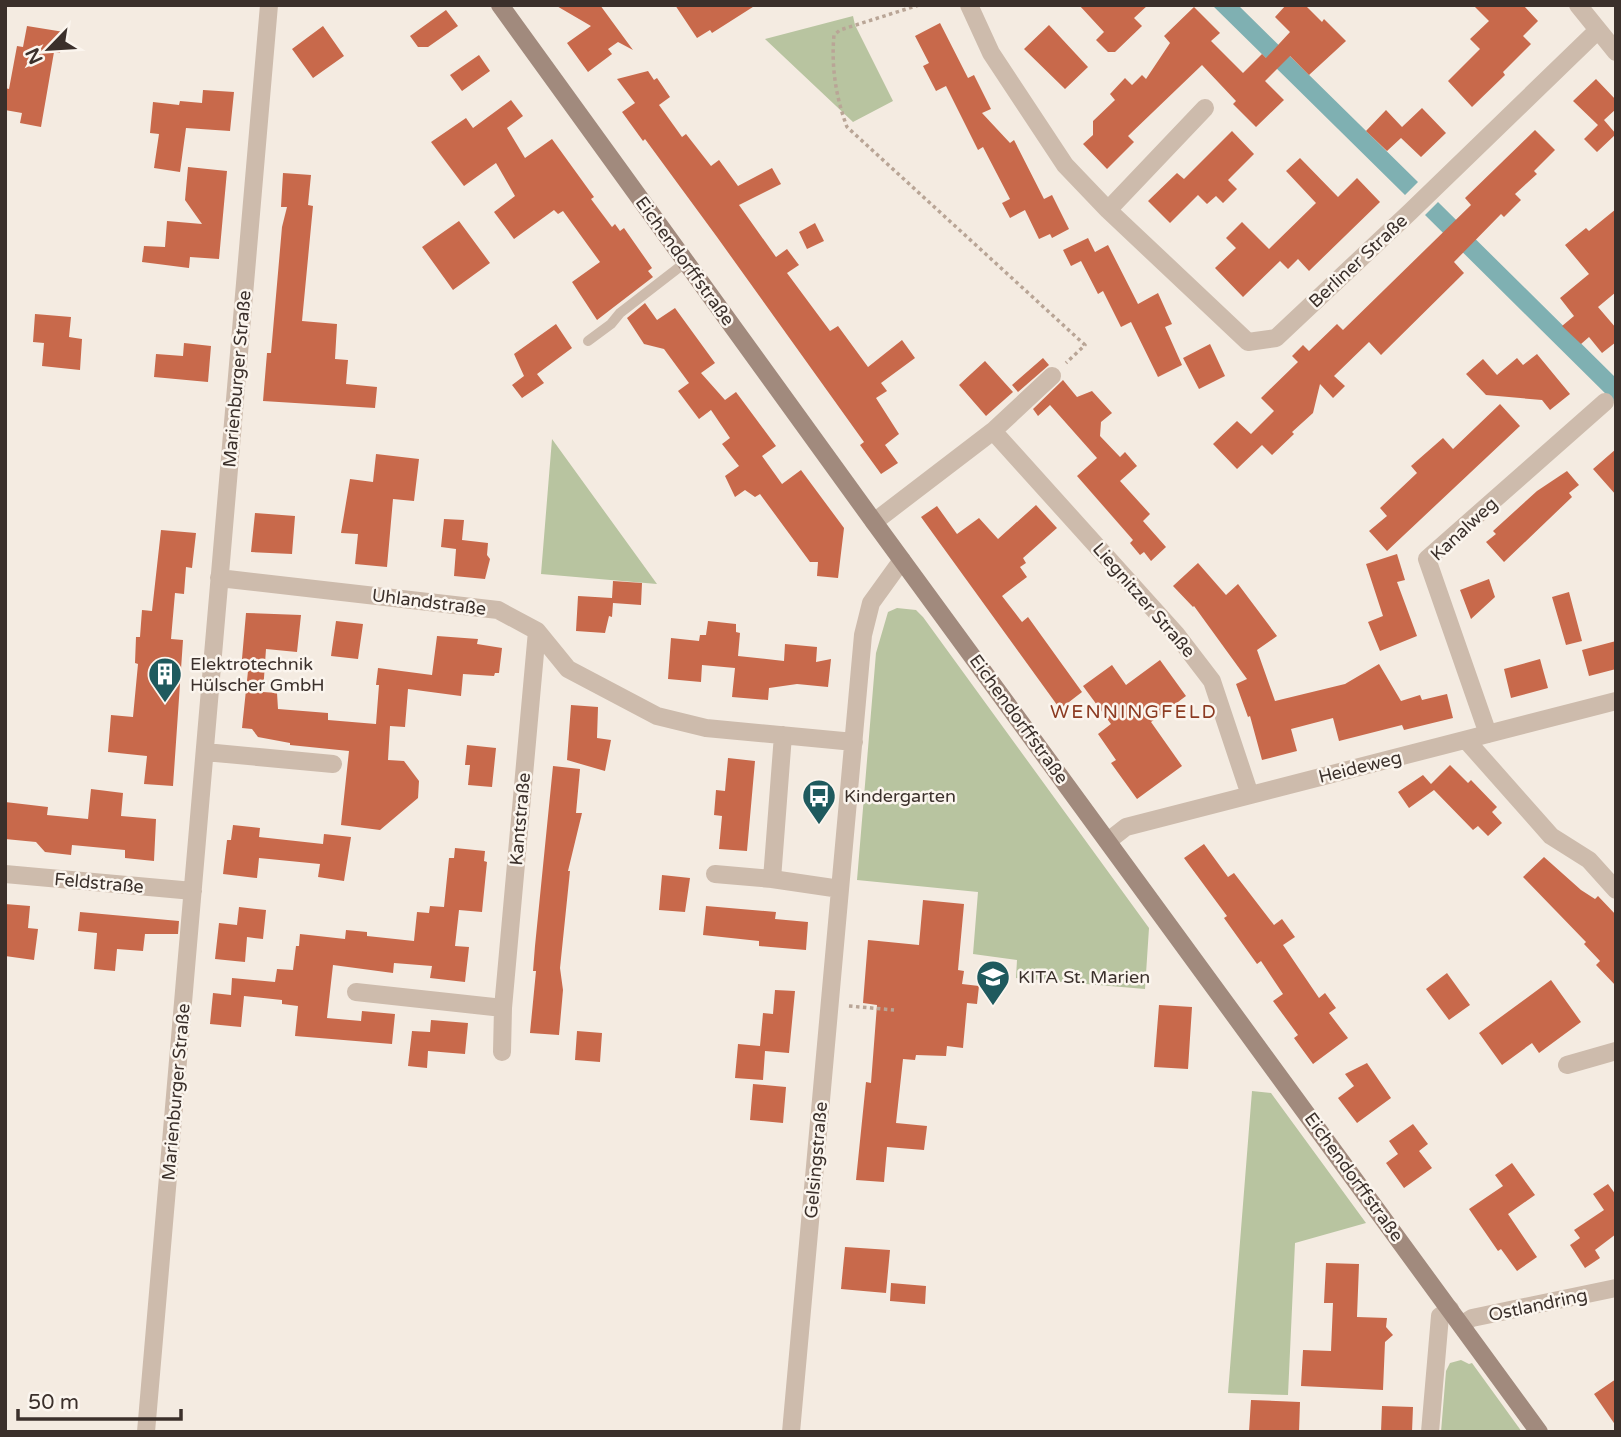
<svg xmlns="http://www.w3.org/2000/svg" width="1621" height="1437" font-family="'Varela Round',sans-serif">
  <rect width="100%" height="100%" fill="#f4ebe1"/>
  <path fill="#b8c4a0" d="M853 16 855 25 893 101 853 122 765 39Z
    M552 439 657 584 541 574Z
    M897 608 916 610 923 617 1149 928 1145 989 1016 978 1017 960 973 954 978 892 857 880 876 653 888 612Z
    M1252 1091 1271 1093 1366 1223 1295 1243 1288 1395 1228 1393Z
    M1461 1360 1469 1364 1472 1363 1522 1432H1441L1446 1371 1450 1363Z"/>
  <path fill="#7fb0b2" d="M1212 5H1238L1418 182 1405 195Z
    M1438 202 1616 378V404L1425 215Z"/>
  <path fill="#c8694b" d="M555 5H600L633 50 618 42 608 49 612 54 588 72 567 43 591 26Z
    M675 5H756L712 33 710 30 697 38Z
    M1079 5H1148L1134 18 1142 26 1115 52H1108L1096 40 1104 32Z
    M1286 5H1305L1322 22 1324 19 1346 41 1309 75 1290 56 1265 81 1284 100 1256 127 1233 104 1236 101 1202 65 1128 136 1134 142 1107 169 1083 144 1093 135V121L1115 100 1110 94 1125 78 1132 85 1142 75 1146 79 1170 43 1164 36 1194 7 1220 33 1211 41 1243 73 1262 54 1266 58 1290 32 1275 17Z
    M1473 5H1523L1538 21 1523 36 1531 44 1503 72 1505 75 1472 107 1448 81 1480 49 1470 39 1489 21Z
    M446 10 458 26 428 47H418L410 36Z
    M940 23 968 78 974 75 991 109 982 113 1010 143 1014 140 1044 199 1052 195 1069 229 1052 238 1050 234 1039 239 1025 210 1010 218 1002 203 1010 199 983 147 978 150 946 86 936 91 923 66 929 63 915 36Z
    M1049 25 1088 67 1065 89 1024 49Z
    M27 26 64 32 60 53 54 52 41 127 20 123 22 113 5 110V88L9 89 17 46 23 47Z
    M323 26 344 56 313 78 292 49Z
    M479 55 490 71 462 91 450 75Z
    M648 71 654 80 657 78 670 97 659 105 682 137 686 134 711 166 719 160 738 186 772 168 781 184 739 205 776 257 787 249 799 265 787 273 830 331 838 326 868 367 902 340 915 358 881 383 887 391 876 398 899 434 885 445 898 463 881 474 860 445 864 442 717 237 645 139 643 141 622 112 635 103 617 79Z
    M1596 79 1616 100V109L1604 120 1616 134 1597 152 1584 139 1598 125 1573 101Z
    M203 90 234 92 230 131 186 128 180 172 154 168 159 134 150 133 153 102 179 105 180 101 202 103Z
    M511 100 523 116 507 128 525 158 552 139 594 197 591 199 612 227 615 224 620 231 624 228 652 268 648 271 653 277 597 320 572 282 600 262 563 211 558 214 554 210 514 239 494 212 515 196 496 163 464 186 431 142 466 118 473 128Z
    M1422 108 1446 133 1421 157 1401 138 1387 151 1366 131 1386 110 1402 127Z
    M1535 130 1555 150 1534 171 1537 174 1515 194 1521 200 1504 217 1501 214 1454 262 1464 273 1381 355 1369 342 1334 376 1345 386 1333 398 1320 384 1313 413 1292 432 1294 434 1272 455 1262 445 1237 469 1213 444 1237 421 1251 434 1274 411 1261 398 1298 362 1292 356 1303 345 1309 351 1337 324 1343 330 1471 205 1465 198Z
    M1232 131 1254 154 1228 180 1237 189 1223 203 1216 196 1207 204 1198 195 1170 223 1148 201 1177 173 1184 179Z
    M1300 158 1338 197 1357 178 1380 202 1309 271 1298 259 1288 269 1280 261 1243 297 1215 268 1236 248 1226 238 1242 222 1269 249 1316 203 1286 171Z
    M188 167 227 171 219 259 190 257 189 268 142 262 144 246 165 247 167 221 202 224 185 200Z
    M283 173 311 175 308 205 313 206 302 321 337 324 335 359 348 360 346 384 377 387 375 408 263 401 267 353H271L282 227 287 207H281Z
    M1616 209V292L1598 307 1616 328V342L1602 353 1589 337 1581 344 1562 326 1574 316 1560 298 1589 274 1565 245 1586 228 1589 231Z
    M459 221 490 263 453 290 422 247Z
    M815 223 824 241 807 249 799 232Z
    M1088 238 1095 252 1108 245 1138 304 1158 293 1172 324 1165 327 1182 365 1158 377 1131 322 1121 327 1103 291 1098 294 1081 261 1071 266 1063 250Z
    M645 303 657 320 675 308 715 363 701 373 725 400 736 392 776 446 762 456 782 484 801 470 844 528 838 578 817 576 818 562H810L760 494 755 497 745 490 735 497 725 476 739 466 722 444 730 438 711 410 699 419 678 391 689 383 664 349 644 344 627 318Z
    M35 314 71 317 69 337 82 339 80 370 42 366 44 343 33 342Z
    M556 324 572 348 537 374 544 383 522 398 512 385 524 376 514 354Z
    M184 343 211 346 208 382 154 377 156 354 183 356Z
    M1210 344 1225 376 1199 389 1183 358Z
    M1537 354 1570 394 1550 410 1542 400 1486 395 1466 374 1483 359 1497 375 1517 358 1523 365Z
    M1043 358 1049 365 1018 392 1012 385Z
    M985 361 1013 392 986 416 959 385Z
    M1063 380 1077 397 1092 391 1112 413 1101 422 1100 436 1120 457 1125 452 1137 466 1120 481 1150 514 1143 521 1166 547 1151 561 1144 552 1140 555 1130 543 1133 540 1077 476 1097 458 1050 405 1038 416 1033 409Z
    M1500 404 1520 426 1387 551 1369 531 1387 516 1380 508 1417 473 1411 466 1443 438 1453 449Z
    M1616 449V495L1593 469Z
    M376 454 419 459 414 501 393 499 387 567 355 564 358 534 341 533 350 479 373 482Z
    M1567 471 1579 485 1569 493 1572 497 1504 562 1486 542 1496 534 1493 531 1537 491Z
    M1036 505 1057 528 1023 558 1026 563 1020 567 1027 577 1002 596 1022 622 1028 617 1082 692 1060 709 921 517 937 506 957 534 979 518 998 539Z
    M255 513 295 516 292 554 251 552Z
    M444 519 464 520 462 540 488 543 487 555 490 559 485 579 454 576 456 549 441 547Z
    M161 530 196 533 192 568 186 567 184 594 175 593 171 639 183 640 173 786 144 784 147 756 108 752 111 715 133 717 138 664 135 663 136 637H140L142 610 152 611Z
    M1397 554 1405 580 1397 582 1417 636 1380 651 1368 622 1383 616 1366 564Z
    M1198 563 1226 595 1238 584 1277 636 1257 650 1275 701 1345 684 1379 664 1401 701 1420 695 1422 700 1447 694 1453 718 1404 730 1402 725 1339 741 1333 718 1291 729 1297 751 1262 760 1250 716 1248 717 1236 684 1247 679 1194 606 1193 607 1173 586Z
    M1489 579 1495 597 1471 619 1460 590Z
    M613 581 642 583 641 605 613 603 612 617 609 616 605 633 576 631 578 596 612 598Z
    M1569 592 1582 641 1566 645 1552 597Z
    M246 613 301 615 297 652 266 649 263 692 277 693 278 709 328 713V720L376 724 379 685H376L378 668 432 675 437 636 478 639 477 644 502 648 499 673H495L494 676 463 674 461 696 408 689 405 727 390 726 388 760 404 761 419 781 418 798 380 830 341 825 349 751 290 745V743L258 737 252 729 242 728 248 671 241 670Z
    M336 621 363 624 358 659 331 656Z
    M708 621 736 624V632L740 633 738 656 784 661 785 644 817 647 816 662 831 659 828 687 797 684 769 688 768 700 732 697 735 668 702 665 701 682 668 679 671 638 699 641 700 635H706Z
    M1616 641V669L1589 676 1582 650Z
    M1540 659 1548 688 1511 698 1504 669Z
    M1160 660 1186 696 1151 722 1182 766 1137 799 1111 763 1116 760 1098 734 1111 724 1083 686 1112 665 1126 685Z
    M571 705 598 707 597 738 611 740 605 771 567 760Z
    M467 745 496 748 492 787 468 785 470 765H465Z
    M728 758 755 761 747 851 719 849 722 816 714 815 716 790 725 791Z
    M1450 765 1468 783 1471 780 1497 807 1492 812 1502 823 1488 836 1478 826 1473 830 1434 790 1409 808 1398 792 1423 775 1431 784Z
    M553 766 580 769 576 813H582L568 871H570L560 968 563 990 559 1035 530 1033 536 971H533L535 946Z
    M91 789 123 793 121 816 156 819 154 861 125 858V850L72 845 71 855 45 852 36 842 5 839V802L48 807 47 815 88 819Z
    M233 825 260 828 259 837 323 844 324 834 351 837 344 881 318 877 320 864 259 858 257 878 223 874 227 840H231Z
    M1204 844 1228 877 1234 873 1274 925 1282 919 1295 937 1283 945 1319 998 1325 993 1336 1008 1329 1013 1348 1038 1313 1064 1294 1038 1298 1035 1273 1001 1283 994 1261 961 1257 964 1224 918 1227 916 1184 858Z
    M455 848 485 851 484 861 487 862 482 912 459 910 455 946 469 947 465 982 430 978 432 966 394 963 393 973 333 965 327 1018 361 1021 362 1011 395 1014 392 1044 295 1036 298 1006 282 1004V1000L244 996 241 1027 210 1024 213 993 231 995 232 978 275 982 277 969 293 970 296 946H299L300 934 345 939 346 930 367 932V936L414 941 417 912 429 913 430 906 444 907 449 858H454Z
    M1544 857 1581 890 1595 899 1598 896 1616 915V986L1596 965 1600 961 1584 944 1586 942 1523 877Z
    M662 875 690 878 685 912 659 910Z
    M923 900 964 904 958 970 964 971 962 984 979 986 977 1004 967 1003 963 1048 947 1046 946 1056 916 1055 915 1060 903 1059 896 1123 927 1126 924 1150 887 1147 884 1182 856 1180 866 1082 871 1083 877 1005 863 1003 868 940 919 945Z
    M5 904 30 906 28 928 38 929 34 960 5 956Z
    M706 906 776 912 775 919 808 922 806 950 759 946V941L703 935Z
    M239 907 266 910 263 939 247 937 245 962 215 959 219 923 237 925Z
    M80 912 179 921 178 934H145L143 951 117 949 115 971 94 969 97 933 78 931Z
    M1447 973 1470 1005 1449 1020 1426 989Z
    M1551 980 1581 1022 1539 1053 1532 1043 1502 1065 1479 1033Z
    M775 990 795 991 789 1053 765 1051 763 1080 735 1078 738 1044 760 1046 763 1013 773 1014Z
    M1159 1005 1192 1007 1188 1069 1154 1067Z
    M431 1020 468 1023 465 1054 428 1051 427 1068 408 1066 412 1031 430 1032Z
    M577 1031 602 1033 600 1062 575 1060Z
    M1367 1063 1391 1098 1357 1123 1338 1098 1354 1086 1345 1074Z
    M753 1084 786 1087 783 1123 750 1120Z
    M1413 1124 1428 1144 1419 1151 1432 1168 1404 1188 1386 1163 1398 1154 1389 1141Z
    M1512 1163 1535 1195 1508 1214 1537 1257 1517 1271 1501 1249 1498 1251 1469 1209 1503 1186 1495 1175Z
    M1608 1184 1616 1195V1234L1595 1250 1600 1258 1585 1268 1570 1245 1580 1238 1574 1230 1604 1210 1593 1194Z
    M845 1247 890 1250 886 1293 841 1289Z
    M1326 1263 1359 1264 1357 1317 1387 1318 1386 1327 1393 1335 1385 1342 1383 1390 1301 1386 1303 1350 1331 1351 1333 1303H1324Z
    M891 1283 926 1286 925 1304 890 1301Z
    M1616 1379V1426L1594 1394Z
    M1251 1400 1300 1402 1299 1432H1249Z
    M1382 1406 1413 1407 1412 1432H1381Z"/>
  <g fill="none" stroke-linecap="round" stroke-linejoin="round">
    <path stroke="#b9a596" stroke-width="3.5" stroke-dasharray="3.5 3.5" stroke-linecap="butt" d="M919 5 840 30 834 35C831 66 836 98 847 127L1085 345 1066 363
      M849 1006 894 1010"/>
    <path stroke="#cdbbac" stroke-width="10" d="M588 341 611 324 620 313 686 262"/>
    <path stroke="#cdbbac" stroke-width="18" d="M969 5 991 53 1065 165 1108 210 1248 342 1276 338 1410 212 1598 30
      M1578 5 1616 52
      M1108 210 1205 108
      M993 431 1052 376
      M874 522 993 431 1176 634 1212 681 1250 795
      M219 578 498 610 537 631 568 669 657 716 706 728 854 742
      M1488 734 1427 559 1605 402
      M783 735 772 879 840 889
      M1466 740 1551 836 1589 860 1616 890
      M205 752 333 764
      M1108 841 1126 827 1616 701
      M5 874 193 891
      M715 874 772 879
      M356 992 503 1008
      M502 1052 503 1008 537 631
      M1567 1065 1616 1051
      M1461 1325 1472 1318 1616 1288
      M146 1432 269 5
      M791 1432 863 635 871 603 902 560
      M1430 1432 1440 1316 1450 1309"/>
    <path stroke="#a18a7d" stroke-width="18" d="M500 5 874 522 1539 1432"/>
  </g>
  <defs>
    <g id="building-pin" transform="scale(1.75)"><path d="M0 17L-7.5 6A9.5 9.5 0 1 1 7.5 6Z" fill="#1f5a5e" stroke="#fbf5ee"/><path d="M-4-6H4V6H1V3H-1V6H-4ZM-2.5-4.3h1.7v1.8h-1.7ZM.8-4.3h1.7v1.8H.8ZM-2.5-1h1.7V.8h-1.7ZM.8-1h1.7V.8H.8Z" fill="#fff"/></g>
    <g id="bus-pin" transform="scale(1.75)"><path d="M0 17L-7.5 6A9.5 9.5 0 1 1 7.5 6Z" fill="#1f5a5e" stroke="#fbf5ee"/><path d="M-5-6H5V4H4V6H2V4H-2V6H-4V4H-5ZM-3.5-4V0h7V-4ZM-3.5 1.2v1.5H-2V1.2ZM2 1.2v1.5H3.5V1.2Z" fill="#fff"/></g>
    <g id="school-pin" transform="scale(1.75)"><path d="M0 17L-7.5 6A9.5 9.5 0 1 1 7.5 6Z" fill="#1f5a5e" stroke="#fbf5ee"/><path d="M0-5L7-2L0 1L-7-2ZM-4 1L0 2.5L4 1V4Q0 6-4 4Z" fill="#fff"/></g>
  </defs>
  <g fill-rule="evenodd">
    <use href="#building-pin" x="165" y="674"/>
    <use href="#bus-pin" x="819" y="796"/>
    <use href="#school-pin" x="993" y="977"/>
  </g>
  <g text-anchor="middle" dominant-baseline="central" stroke-width="5" stroke-linejoin="round" paint-order="stroke">
    <g font-size="18" fill="#3b302b" stroke="#fbf5ee">
      <text transform="translate(685 261) rotate(54)">Eichendorffstraße</text>
      <text transform="translate(1358 261) rotate(-43)">Berliner Straße</text>
      <text transform="translate(237 379) rotate(-85)">Marienburger Straße</text>
      <text transform="translate(1464 529) rotate(-43)">Kanalweg</text>
      <text transform="translate(1144 600) rotate(49)">Liegnitzer Straße</text>
      <text transform="translate(429 602) rotate(7)">Uhlandstraße</text>
      <text transform="translate(1019 719) rotate(54)">Eichendorffstraße</text>
      <text transform="translate(1360 767) rotate(-14)">Heideweg</text>
      <text transform="translate(520 819) rotate(-85)">Kantstraße</text>
      <text transform="translate(99 883) rotate(5)">Feldstraße</text>
      <text transform="translate(176 1092) rotate(-85)">Marienburger Straße</text>
      <text transform="translate(816 1160) rotate(-85)">Gelsingstraße</text>
      <text transform="translate(1354 1177) rotate(54)">Eichendorffstraße</text>
      <text transform="translate(1538 1305) rotate(-12)">Ostlandring</text>
    </g>
    <g font-size="18" fill="#3b302b" stroke="#fbf5ee" text-anchor="start">
      <text x="190" y="664">Elektrotechnik<tspan x="190" dy="21">Hülscher GmbH</tspan></text>
      <text x="844" y="796">Kindergarten</text>
      <text x="1018" y="977">KITA St. Marien</text>
    </g>
    <g font-size="19" letter-spacing="2" fill="#8c3b22" stroke="#fbf5ee">
      <text x="1134" y="712">WENNINGFELD</text>
    </g>
  </g>
  <rect width="1621" height="1437" fill="none" stroke="#3b302b" stroke-width="14"/>
  <g transform="translate(49 49) rotate(245)" stroke="#fbf5ee" stroke-width="5" paint-order="stroke">
  <path d="M0-5L12 26L0 18L-12 26Z" fill="#3b302b"/>
  <text y="-10" font-size="19" font-weight="bold" text-anchor="middle" fill="#3b302b">N</text>
  </g>
  <path d="M18 1409v10h163v-10" fill="none" stroke="#3b302b" stroke-width="3.5"/>
  <text x="28" y="1409" font-size="21" fill="#3b302b" stroke="#fbf5ee" stroke-width="5" paint-order="stroke">50 m</text>
</svg>
